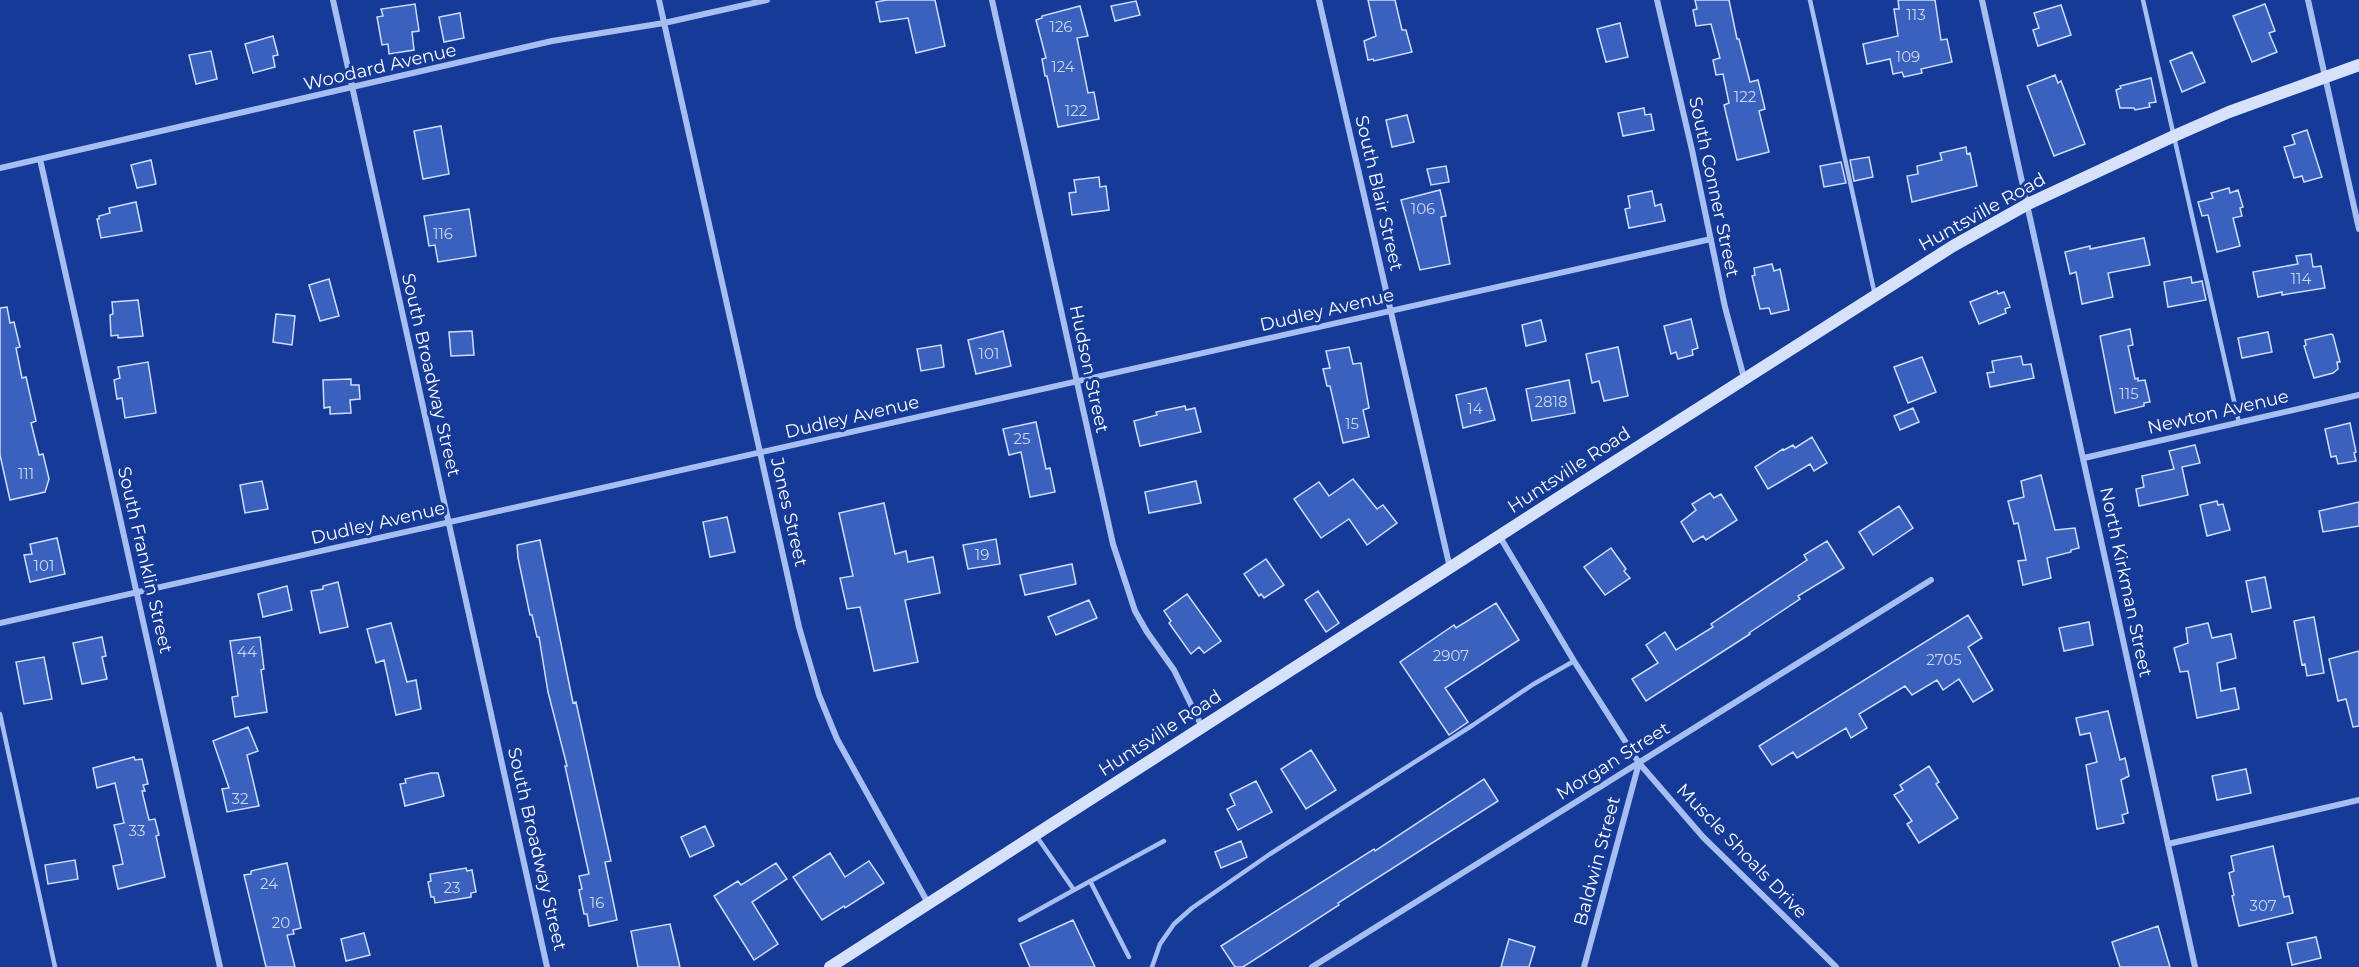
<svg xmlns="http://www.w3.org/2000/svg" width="2359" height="967" font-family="Montserrat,sans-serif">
  <rect width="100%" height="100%" fill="#153a97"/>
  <path fill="#3961bd" stroke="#cfddfc" stroke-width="1.5" d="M887 0H935L945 46 916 53 908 18 880 22 876 2Z
    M1368 0H1395L1402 30H1406L1412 52 1374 61 1373 59 1368 60 1364 41 1376 36Z
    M1695 0H1729L1737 39H1739L1750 82 1758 80 1765 109 1759 111 1769 152 1737 160 1724 105 1729 103 1723 74 1716 75 1713 60 1720 58 1711 24 1696 26 1693 10 1697 9Z
    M1898 0H1935L1941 40 1947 39 1952 62 1921 69 1922 73 1904 77 1902 72 1893 74 1890 59 1867 64 1863 44 1898 36 1894 9H1899Z
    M1136 1 1140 15 1115 21 1111 6Z
    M415 4 419 31 412 32 414 50 389 54 388 44 382 45 377 17 383 16 381 9Z
    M2265 4 2275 31 2269 33 2277 52 2252 62 2233 16Z
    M2061 5 2071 35 2038 46 2033 30 2039 28 2034 13Z
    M1080 6 1088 36 1077 38 1088 93 1094 92 1099 119 1058 127 1047 76H1045L1042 59 1046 58 1036 20 1042 18V16Z
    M460 13 464 38 444 42 439 17Z
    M1620 23 1628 57 1606 62 1597 29Z
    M273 36 278 55 273 56 275 67 253 73 245 44Z
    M211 51 217 79 196 84 189 55Z
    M2192 52 2205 82 2182 92 2170 61Z
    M2055 75 2058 83 2061 81 2085 144 2054 156 2027 86Z
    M2151 78 2156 102 2149 103 2150 107 2135 110 2134 108H2120L2116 90 2121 88 2120 86Z
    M1644 108 1645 115 1651 114 1654 130 1623 136 1618 113Z
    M1407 115 1414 142 1392 147 1386 120Z
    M441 126 449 174 423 179 414 131Z
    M2307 130 2322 177 2304 182 2302 176 2294 178 2284 147 2295 144 2292 135Z
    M1966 147 1967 154 1970 153 1977 186 1912 202 1907 176 1918 174 1917 166 1942 160 1940 153Z
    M1869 157 1873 177 1854 181 1850 160Z
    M151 160 156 184 137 188 131 165Z
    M1841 162 1846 183 1824 187 1820 166Z
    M1446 166 1449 182 1431 185 1427 169Z
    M1099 177 1100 187 1106 186 1109 210 1072 215 1069 193 1076 192 1074 180Z
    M2229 188 2230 193 2238 190 2243 207 2240 208 2242 216 2233 218 2240 246 2217 252 2208 215 2202 216 2198 202 2213 198 2211 193Z
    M1440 190 1446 216 1441 217 1450 264 1420 270 1401 200Z
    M1652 191 1655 206 1661 204 1665 221 1629 228 1625 209 1630 208 1628 196Z
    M136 202 142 231 101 238 97 219H99V216L110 213 109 208Z
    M469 209 476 256 438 262 435 245 429 246 424 216Z
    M2144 238 2150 265 2108 273 2113 297 2082 304 2076 272 2070 274 2065 252 2090 246V249Z
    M2311 254 2313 267 2321 266 2325 288 2282 295V292L2258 297 2253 272 2298 264 2296 256Z
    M1772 264 1774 271 1780 269 1789 310 1771 314 1769 308 1760 309 1752 276 1755 275 1754 268Z
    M2191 277 2192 283 2202 281 2206 300 2168 307 2164 282Z
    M329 279 339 316 320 321 309 285Z
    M1997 291 1998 294 2004 292 2010 307 2005 309 2006 313 1979 324 1970 302Z
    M138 300 143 336 118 338V335L111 336 110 315 113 314 112 302Z
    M7 307 10 323 14 322 20 347 16 348 22 378 26 377 36 421 31 423 39 455 43 454 49 479 45 492 10 500 0 455V308Z
    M276 314 295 316 292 345 273 342Z
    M1691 319 1698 348 1692 350 1693 355 1678 359 1676 352 1671 354 1664 326Z
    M1541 320 1546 341 1526 346 1522 325Z
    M2130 329 2133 345 2128 346 2135 379 2138 378V381L2145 380 2150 402 2144 403V406L2115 413 2100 336Z
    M472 331 474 355 451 356 449 332Z
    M1003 331 1011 366 976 374 968 340Z
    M2268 332 2272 352 2242 358 2238 338Z
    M2331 334 2333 335 2340 362H2337L2338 369 2333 373 2314 378 2304 346 2306 345 2305 340Z
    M941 345 944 367 921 371 917 349Z
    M1349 347 1353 364 1361 363 1369 408 1363 410 1369 437 1343 443 1330 386H1327L1323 369 1330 368 1326 351Z
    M1618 347 1628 396 1604 401 1599 381 1592 383 1586 354Z
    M2021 356 2023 365 2031 364 2034 378 1990 387 1987 373 1994 372 1992 361Z
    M1922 357 1936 392 1908 403 1894 367Z
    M148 362 156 413 125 418 122 398 117 399 114 380 120 378 118 367Z
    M351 379V385H359L360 399 350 400 351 413 330 414V407L324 408 323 380Z
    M1569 380 1575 413 1532 421 1526 389Z
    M1486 388 1495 420 1463 428 1456 395Z
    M1185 406 1186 410 1195 408 1201 432 1140 446 1134 421 1157 415 1156 412Z
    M1913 408 1919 422 1900 430 1894 416Z
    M1036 422 1046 469 1050 468 1055 492 1030 497 1021 452 1009 455 1003 429Z
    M2350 423 2356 452 2354 453 2356 461 2338 464 2336 456 2331 457 2325 429Z
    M1812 437 1827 463 1814 471 1810 464 1768 489 1755 467 1783 449 1784 450 1793 445 1795 448Z
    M2195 445 2200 463 2182 467 2188 495 2139 506 2136 489 2144 487 2142 476 2174 469 2169 451Z
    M2041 475 2055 530 2075 528 2079 548 2071 550V552L2047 558 2051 578 2023 585 2018 561 2026 560 2018 523 2014 524 2008 501 2024 497 2021 481Z
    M1353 479 1377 509 1383 505 1397 523 1367 545 1349 519 1321 538 1294 499 1319 482 1329 496Z
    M262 481 268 509 245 513 240 485Z
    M1196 481 1201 503 1149 513 1145 492Z
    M1710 493 1714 498 1721 494 1737 520 1706 540 1703 536 1693 542 1681 522 1696 510 1692 504Z
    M2217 501 2218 505 2223 504 2230 530 2207 536 2200 505Z
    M2359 502V526L2323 532 2319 511Z
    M884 503 895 554 906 551 908 562 933 557 940 593 905 600 918 662 874 671 860 607 847 609 840 578 853 576 839 513Z
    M1899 506 1913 528 1873 555 1859 532Z
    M727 517 735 552 710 557 703 522Z
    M57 538 65 574 30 582 24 555 32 554 30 544Z
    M996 539 1000 564 968 569 963 545Z
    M540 540 573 703 576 702 611 861 605 862 617 920 589 926 587 914H584L579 890 582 889 579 876 589 874 565 766H567L548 692 539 637H537L532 615H530L518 558 517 545Z
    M1827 541 1844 568 1798 596 1800 599 1749 633 1750 634 1646 701 1632 679 1658 663 1646 645 1665 632 1676 650 1713 627 1711 624 1807 560 1804 555Z
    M1611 548 1626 569 1624 571 1630 578 1605 595 1584 567Z
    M1266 559 1284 585 1264 598 1261 594 1259 596 1244 574Z
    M1072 564 1076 584 1025 595 1020 575Z
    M2265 577 2271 608 2252 612 2246 581Z
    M338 582 348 627 320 633 311 591 323 589V586Z
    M287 586 292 610 263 617 258 594Z
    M1318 591 1339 623 1326 632 1305 600Z
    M1187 594 1221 641 1204 653 1199 647 1191 654 1169 623 1171 621 1164 611Z
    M1089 600 1097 618 1056 635 1048 617Z
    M1496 603 1519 640 1445 688 1468 722 1449 735 1400 662 1454 625 1456 628Z
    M1968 615 1982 638 1968 647 1993 690 1973 702 1959 679 1943 690 1937 680 1912 695 1905 686 1859 714 1867 728 1851 738 1846 728 1797 758 1793 752 1772 765 1759 746Z
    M2314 617 2324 673 2307 676 2305 664 2302 665 2294 621Z
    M2089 622 2093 645 2064 651 2059 628Z
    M391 623 407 682 416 680 421 709 396 715 384 660 376 663 367 629Z
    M2208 623 2212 638 2231 634 2236 658 2217 663 2221 691 2235 688 2239 709 2197 718 2188 671 2180 672 2174 648 2188 643 2186 628Z
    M102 637 106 656 102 657 107 679 82 684 73 643Z
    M260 637 264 669 261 670 267 712 235 717 232 697 238 696 230 641Z
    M2359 651V726L2353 727 2346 699 2338 701 2329 659Z
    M44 657 52 699 24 704 16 662Z
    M2108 711 2120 760 2125 758 2129 776 2121 780 2128 813 2122 815 2124 823 2097 829 2086 765 2097 762 2090 733 2080 735 2076 718Z
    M248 727 258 751 247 755 259 806 227 812 222 789 229 788 213 741Z
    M1311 750 1336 790 1306 809 1281 769Z
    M134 757 135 760 142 759 148 784 143 785 145 791H142L149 820 155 819 159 835 156 836 165 877 118 889 113 866 123 864 114 825 124 823 115 783 97 788 93 768Z
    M1929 766 1939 782 1936 784 1958 818 1919 843 1907 824 1912 821 1894 795 1903 790 1900 785Z
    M2246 769 2251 793 2217 800 2212 776Z
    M431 773H438L444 796 405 806 400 784 406 783 405 779Z
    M1484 779 1498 801 1338 903 1339 905 1243 967H1235L1221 946 1374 849 1375 851Z
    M1256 781 1272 812 1238 830 1227 809 1235 805 1230 794Z
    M705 826 714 846 690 857 681 837Z
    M1241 841 1247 857 1221 868 1215 852Z
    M2273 846 2284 897 2289 896 2293 913 2239 926 2232 896 2234 895 2229 873 2234 871 2231 856Z
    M830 853 845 877 869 861 884 883 845 908 844 906 822 920 793 877Z
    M75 860 78 879 48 884 45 865Z
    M287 863 301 928 293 930 294 934 287 935 295 967H266L244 875 251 874V871Z
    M776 863 787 879 752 902 778 944 754 960 714 896 738 881 741 885Z
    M466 868 467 871 472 870 476 892 471 893V897L435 903 434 897H431L428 882 431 881 430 874Z
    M1073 920 1095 967H1030L1020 944Z
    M670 924 680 967H638L631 931Z
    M2158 926 2170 967H2120L2112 942Z
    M364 933 370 955 346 961 341 939Z
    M2316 937 2321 958 2292 965 2287 943Z
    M1509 939 1535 947 1529 967H1501Z"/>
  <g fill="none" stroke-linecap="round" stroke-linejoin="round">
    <path stroke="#a7bef2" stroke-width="4.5" d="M1810 0 1875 295
      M2143 0 2239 423
      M0 714 55 967
      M1037 837 1074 890 1164 841
      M1090 881 1129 957
      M1020 920 1074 890
      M1152 967 1160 944 1174 924 1192 908 1270 854 1473 725 1532 685 1574 661"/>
    <path stroke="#a7bef2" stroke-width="6" d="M333 0 547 967
      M659 0 799 627 819 695 837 739 928 903
      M992 0 1113 544 1135 611 1147 632 1174 670 1202 727
      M1319 0 1450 568
      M1657 0 1692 150 1725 307 1744 378
      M1982 0 2195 967
      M2308 0 2359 229
      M40 159 220 967
      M0 168 552 41 664 23 767 0
      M2084 458 2359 395
      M1500 537 1574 661 1639 763 1703 837 1836 967
      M0 623 1711 239
      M2168 844 2359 800
      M1312 967 1931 580
      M1584 967 1639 763"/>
    <path stroke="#d6e1fc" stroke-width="12" d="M830 967 1575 487 1953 246 2028 204 2174 136 2229 112 2359 65"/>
  </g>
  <g text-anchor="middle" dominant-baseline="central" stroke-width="6" stroke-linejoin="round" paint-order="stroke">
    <g font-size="15" fill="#ced8ee">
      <text x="1916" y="14">113</text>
      <text x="1061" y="26">126</text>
      <text x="1908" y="56">109</text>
      <text x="1063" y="66">124</text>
      <text x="1745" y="96">122</text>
      <text x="1076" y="110">122</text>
      <text x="1423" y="208">106</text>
      <text x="443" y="233">116</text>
      <text x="2301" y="278">114</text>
      <text x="989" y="353">101</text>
      <text x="2129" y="393">115</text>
      <text x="1551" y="401">2818</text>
      <text x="1475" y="408">14</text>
      <text x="1352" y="423">15</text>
      <text x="1022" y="438">25</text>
      <text x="26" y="473">111</text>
      <text x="982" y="554">19</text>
      <text x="44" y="565">101</text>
      <text x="247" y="651">44</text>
      <text x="1451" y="655">2907</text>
      <text x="1944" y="659">2705</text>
      <text x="240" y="798">32</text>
      <text x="137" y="830">33</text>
      <text x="269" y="883">24</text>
      <text x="452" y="887">23</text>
      <text x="597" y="902">16</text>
      <text x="2263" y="905">307</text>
      <text x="281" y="922">20</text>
    </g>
    <g font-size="18" fill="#fff" stroke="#153a97">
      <text transform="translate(380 67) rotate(-13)">Woodard Avenue</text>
      <text transform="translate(1714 187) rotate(78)">South Conner Street</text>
      <text transform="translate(1379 193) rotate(77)">South Blair Street</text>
      <text transform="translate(1982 212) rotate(-29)">Huntsville Road</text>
      <text transform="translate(1327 310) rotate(-13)">Dudley Avenue</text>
      <text transform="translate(1089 369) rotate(78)">Hudson Street</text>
      <text transform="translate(431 375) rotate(77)">South Broadway Street</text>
      <text transform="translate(2218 412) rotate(-13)">Newton Avenue</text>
      <text transform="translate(852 417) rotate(-13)">Dudley Avenue</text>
      <text transform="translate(1569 470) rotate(-33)">Huntsville Road</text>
      <text transform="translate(789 512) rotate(77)">Jones Street</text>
      <text transform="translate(378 523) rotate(-13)">Dudley Avenue</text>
      <text transform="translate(145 560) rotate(77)">South Franklin Street</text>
      <text transform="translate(2126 582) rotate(78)">North Kirkman Street</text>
      <text transform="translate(1160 733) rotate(-33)">Huntsville Road</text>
      <text transform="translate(1613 761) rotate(-32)">Morgan Street</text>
      <text transform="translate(537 849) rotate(77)">South Broadway Street</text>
      <text transform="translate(1742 851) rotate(46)">Muscle Shoals Drive</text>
      <text transform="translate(1597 861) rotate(-75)">Baldwin Street</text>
    </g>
  </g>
</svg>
